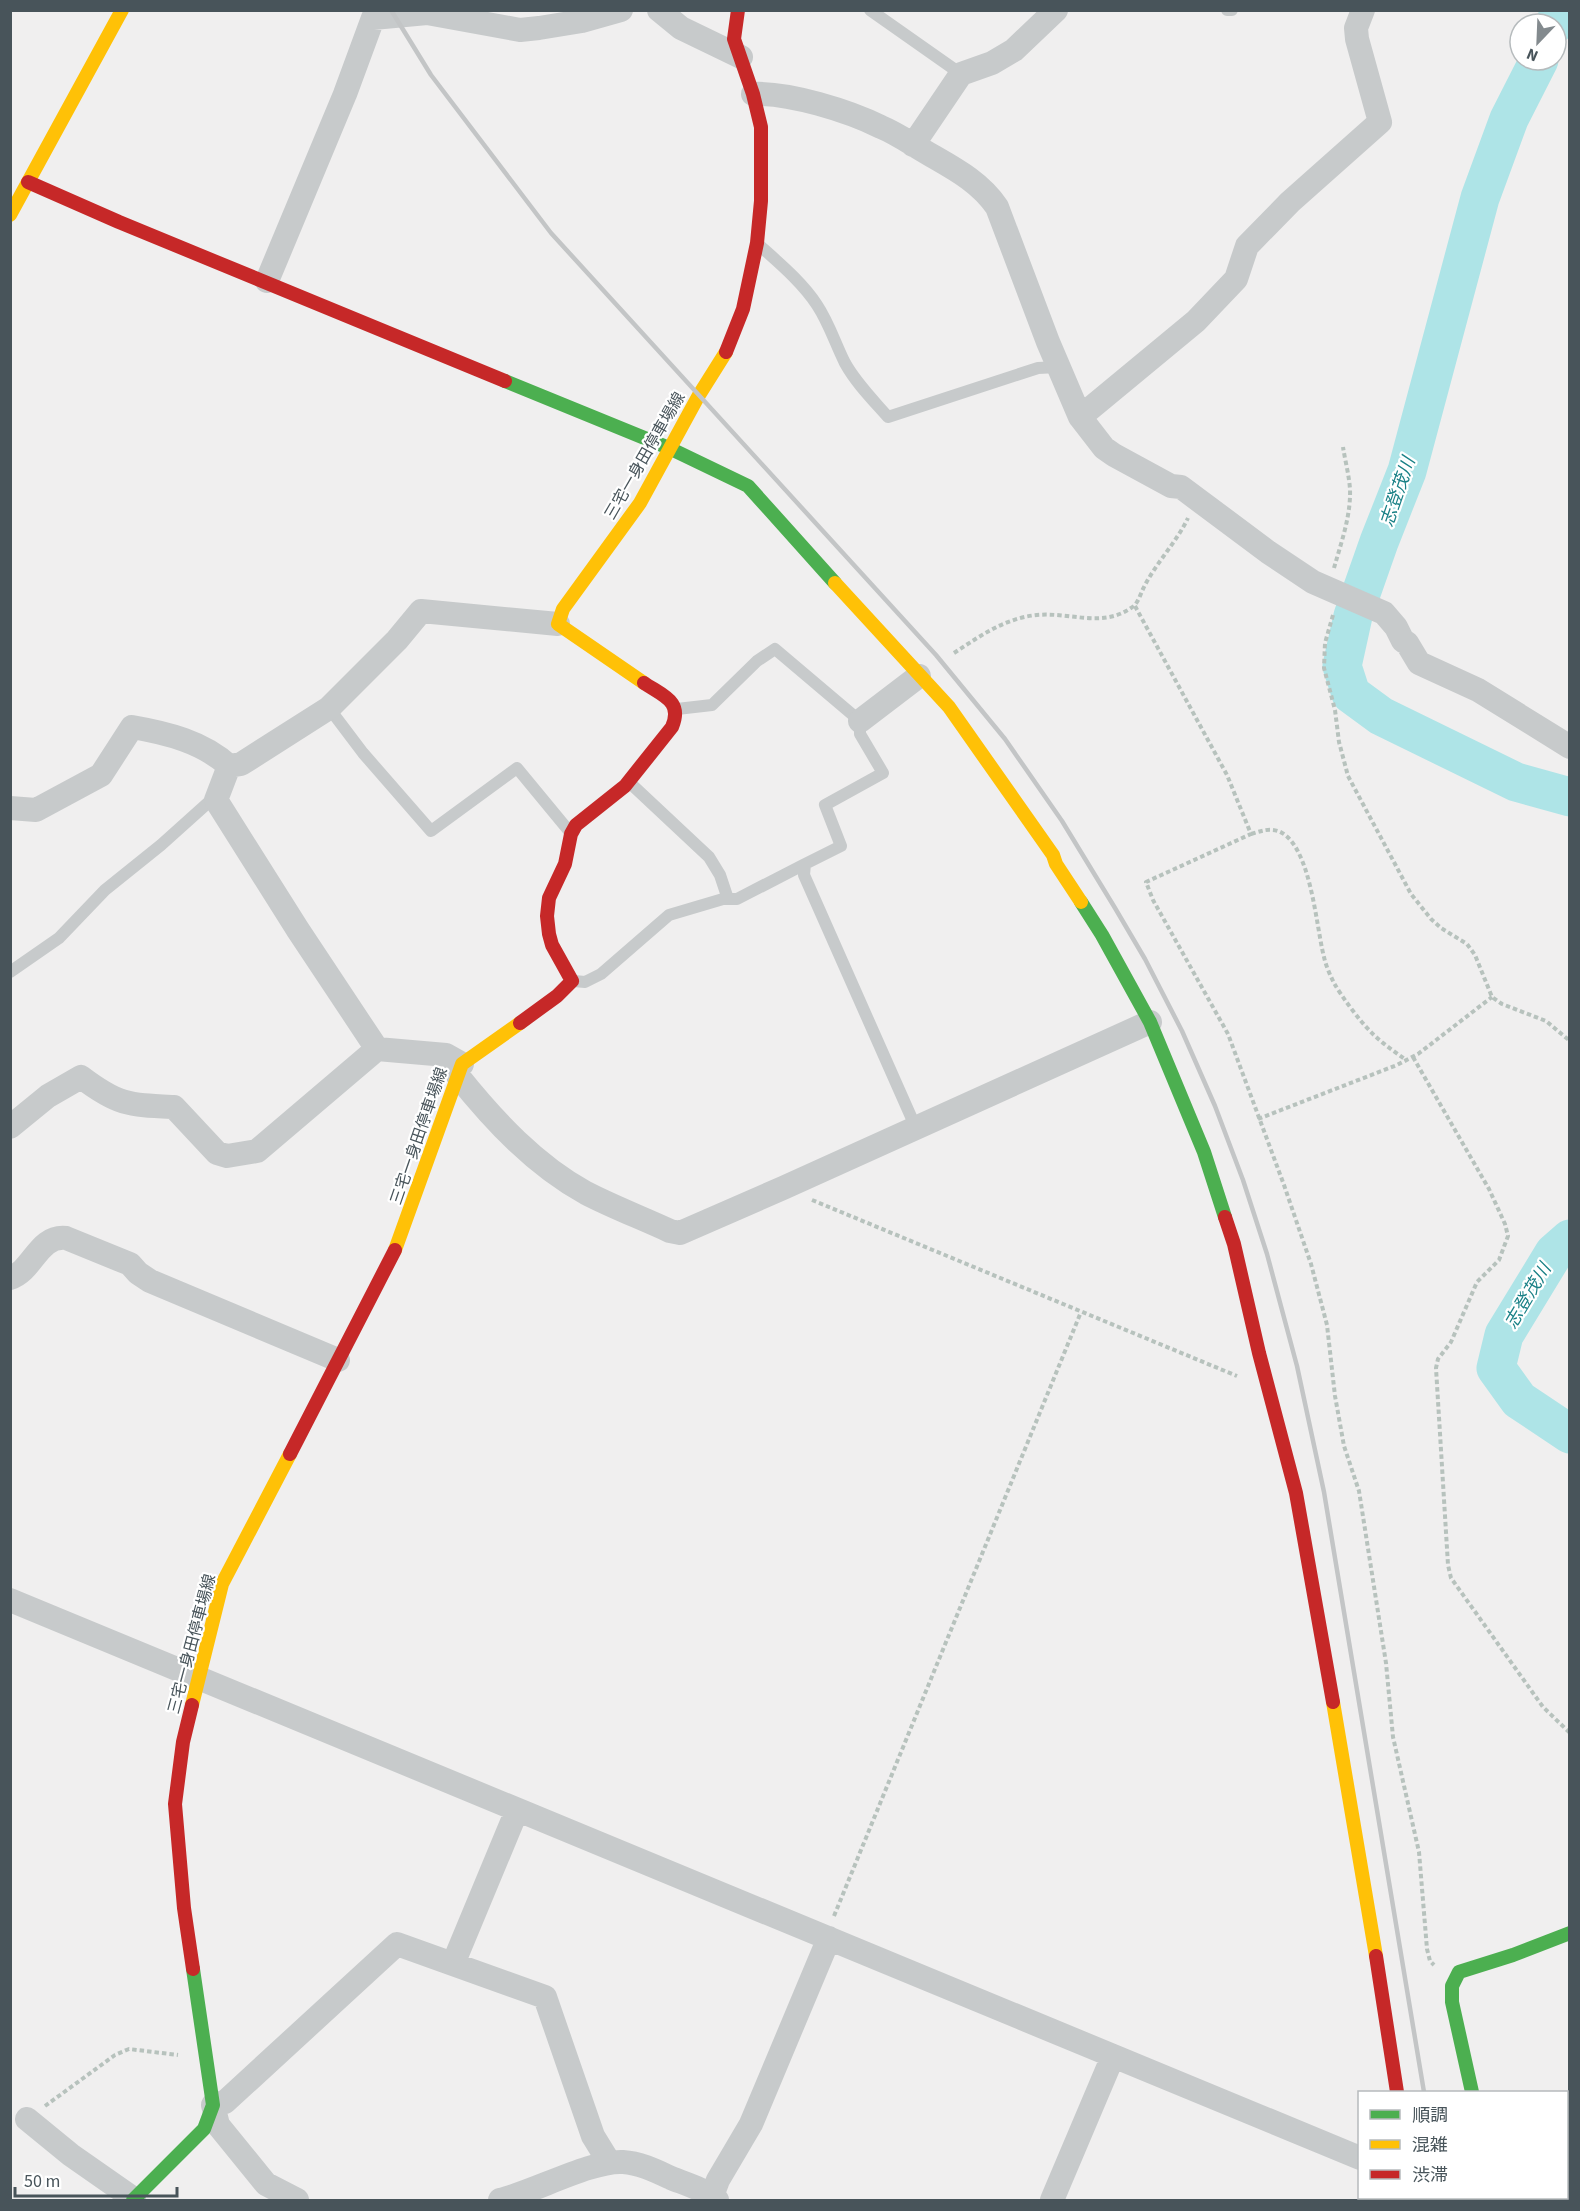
<svg xmlns="http://www.w3.org/2000/svg" width="1580" height="2211" font-family="'Source Sans 3','Noto Sans JP',sans-serif">
  <rect width="100%" height="100%" fill="#f0efef"/>
  <g fill="none" stroke-linecap="round" stroke-linejoin="round">
    <path stroke="#aee4e7" stroke-width="39" d="M1555 24 1560 10
      M1539 60 1509 119 1480 198 1407 471 1379 542 1353 616 1342 666 1351 694 1381 716 1516 782 1570 797
      M1570 1239 1554 1253 1504 1335 1496 1368 1519 1400 1570 1434"/>
    <path stroke="#b7c2bd" stroke-width="4" stroke-dasharray="4.5 3" stroke-linecap="butt" d="M1334 568C1341 543 1351 516 1350 489 1349 475 1345 460 1343 447
      M1135 606 1227 775 1251 834 1146 882 1153 900 1228 1034 1284 1185 1311 1264 1327 1325 1335 1396 1344 1446 1359 1491 1386 1663 1393 1737 1419 1852 1427 1949 1430 1961 1434 1965
      M1333 615 1325 643 1324 668 1335 710 1339 742 1348 776 1411 894 1431 919 1441 928 1467 944 1475 955 1492 997 1502 1004 1546 1021 1570 1041
      M954 653C980 636 1005 618 1037 615 1070 612 1102 628 1131 608 1138 604 1140 595 1143 589 1155 564 1176 543 1188 518
      M1251 834C1261 831 1269 828 1278 831 1311 843 1316 927 1324 957 1326 966 1330 975 1334 983 1342 997 1359 1020 1370 1031 1380 1042 1394 1051 1406 1060
      M1413 1057 1489 1189 1505 1224 1508 1236 1499 1260 1477 1282 1451 1342 1438 1359 1436 1368 1448 1565 1451 1578 1543 1707 1570 1733
      M1258 1119 1397 1065 1418 1054 1492 997
      M812 1200 1237 1376
      M834 1916 1081 1312
      M45 2106 115 2055 129 2049 178 2055"/>
    <path stroke="#c7cacb" stroke-width="12" d="M870 10 961 74
      M1227 10H1232
      M759 245C779 263 802 282 817 305 829 323 835 343 845 363 856 383 873 400 888 417L1038 368 1058 367
      M329 708 363 753 431 831 517 768 569 831
      M677 709 712 705 757 661 775 649 860 721V734L883 773 825 805 841 846 805 864
      M630 783 709 857 720 875 728 899
      M10 972 59 938 105 890 161 845 210 801 216 800
      M574 981 585 982 601 974 669 915 723 899H737L805 864 804 875 916 1128"/>
    <path stroke="#c7cacb" stroke-width="24" d="M659 10 681 28 741 57
      M753 94C788 92 849 111 881 127 898 134 913 145 929 154 955 169 980 182 997 207L1048 342 1080 417 1104 448 1114 455 1171 486 1181 487 1268 552 1313 582 1384 613 1396 627 1403 641 1407 643 1419 663 1478 690 1570 747
      M913 145 961 74 992 63 1014 50 1056 10
      M267 281 345 94 373 18 427 13 520 30 539 28 582 21 621 10
      M1080 417 1196 321 1236 279 1247 246 1290 202 1380 122 1357 39 1356 28 1363 10
      M860 721 919 676
      M10 808 36 810 101 775 132 727C167 733 203 742 229 766
      M462 1064 446 1055 377 1049 298 930 216 800 229 766 241 764 329 708 397 640 421 611 558 624
      M458 1076C494 1121 535 1165 586 1193 613 1207 642 1218 670 1231L680 1233 783 1188 1150 1022
      M10 1127 48 1096 81 1077C118 1105 128 1105 174 1107L217 1153 227 1156 257 1151 377 1049
      M10 1278C33 1271 38 1235 66 1238L130 1264 138 1273 150 1281 338 1360
      M10 1600 1360 2158
      M453 1964 517 1810
      M27 2119 71 2155 134 2199
      M712 2196 718 2180 751 2124 829 1938
      M1416 2198V2200
      M297 2200 266 2184 218 2125 213 2105 225 2102 397 1944 545 1997 593 2136 609 2162
      M500 2200C534 2192 592 2160 623 2162 640 2163 656 2171 671 2178 686 2184 704 2189 717 2200
      M1052 2200 1113 2056"/>
    <path stroke="#4caf50" stroke-width="14" d="M505 381 669 448 748 486 835 583
      M1081 902 1102 935 1150 1022 1204 1152 1225 1217
      M1472 2092 1452 2002V1986L1459 1972 1513 1955 1570 1933
      M133 2200 204 2129 213 2105 193 1969"/>
    <path stroke="#ffc107" stroke-width="14" d="M10 215 122 10
      M835 583 949 707 1053 855 1056 864 1081 902
      M644 683 558 624 563 609 640 503 699 395 726 352
      M395 1250 462 1064 520 1023
      M1333 1702 1376 1956
      M192 1705 222 1584 290 1454"/>
    <path stroke="#c62828" stroke-width="14" d="M28 182 119 222 505 381
      M726 352 743 309 757 243 761 201V127L753 94 734 39 738 10
      M520 1023 557 996 572 981 552 945 549 934 547 916 549 898 565 864 571 834 576 825 625 786 672 727C683 701 663 696 644 683
      M1225 1217 1234 1244 1259 1353 1296 1493 1333 1702
      M290 1454 395 1250
      M192 1705 183 1742 175 1804 184 1908 193 1969
      M1376 1956 1397 2092
      M1496 2198 1497 2200"/>
    <path stroke="#c3c5c6" stroke-width="4.5" d="M391 10 431 75 551 233 936 655 1005 739 1062 821 1115 908 1145 959 1182 1031 1215 1106 1243 1180 1267 1254 1297 1366 1324 1492 1424 2092
      M1442 2198V2200"/>
  </g>
  <g text-anchor="middle" dominant-baseline="central" stroke-width="4.5" stroke-linejoin="round" paint-order="stroke">
    <g font-size="16" fill="#48545a" stroke="#fff">
      <text transform="translate(645 456) rotate(-60)">三宅一身田停車場線</text>
      <text transform="translate(419 1136) rotate(-71)">三宅一身田停車場線</text>
      <text transform="translate(192 1644) rotate(-75)">三宅一身田停車場線</text>
    </g>
    <g font-size="18" font-style="italic" fill="#198086" stroke="#fff">
      <text transform="translate(1398 492) rotate(-71)">志登茂川</text>
      <text transform="translate(1528 1296) rotate(-59)">志登茂川</text>
    </g>
  </g>
  <rect width="1580" height="2211" fill="none" stroke="#48545a" stroke-width="24"/>
  <rect x="1358" y="2091" width="210" height="108" fill="#ffffff" stroke="#b6bbbd" stroke-width="1.5"/>
  <rect x="1370" y="2110" width="30" height="9" fill="#4caf50" stroke="#b6bbbd" stroke-width="1.5"/>
  <text x="1412" y="2121" font-size="18" fill="#48545a">順調</text>
  <rect x="1370" y="2140" width="30" height="9" fill="#ffc107" stroke="#b6bbbd" stroke-width="1.5"/>
  <text x="1412" y="2151" font-size="18" fill="#48545a">混雑</text>
  <rect x="1370" y="2170" width="30" height="9" fill="#c62828" stroke="#b6bbbd" stroke-width="1.5"/>
  <text x="1412" y="2181" font-size="18" fill="#48545a">渋滞</text>
  <g transform="translate(1538 42) rotate(203)"><circle r="28" fill="#ffffff" stroke="#b6bbbd" stroke-width="1.5"/>
  <path d="M0-4.5L10 22L0 15L-10 22Z" fill="#838a8e"/>
  <text y="-9" font-size="16" font-weight="bold" text-anchor="middle" fill="#48545a">N</text>
  </g>
  <path d="M15 2187v9h162v-9" fill="none" stroke="#48545a" stroke-width="3"/>
  <text x="24" y="2187" font-size="18" fill="#48545a" stroke="#ffffff" stroke-width="4.5" paint-order="stroke">50 m</text>
</svg>
